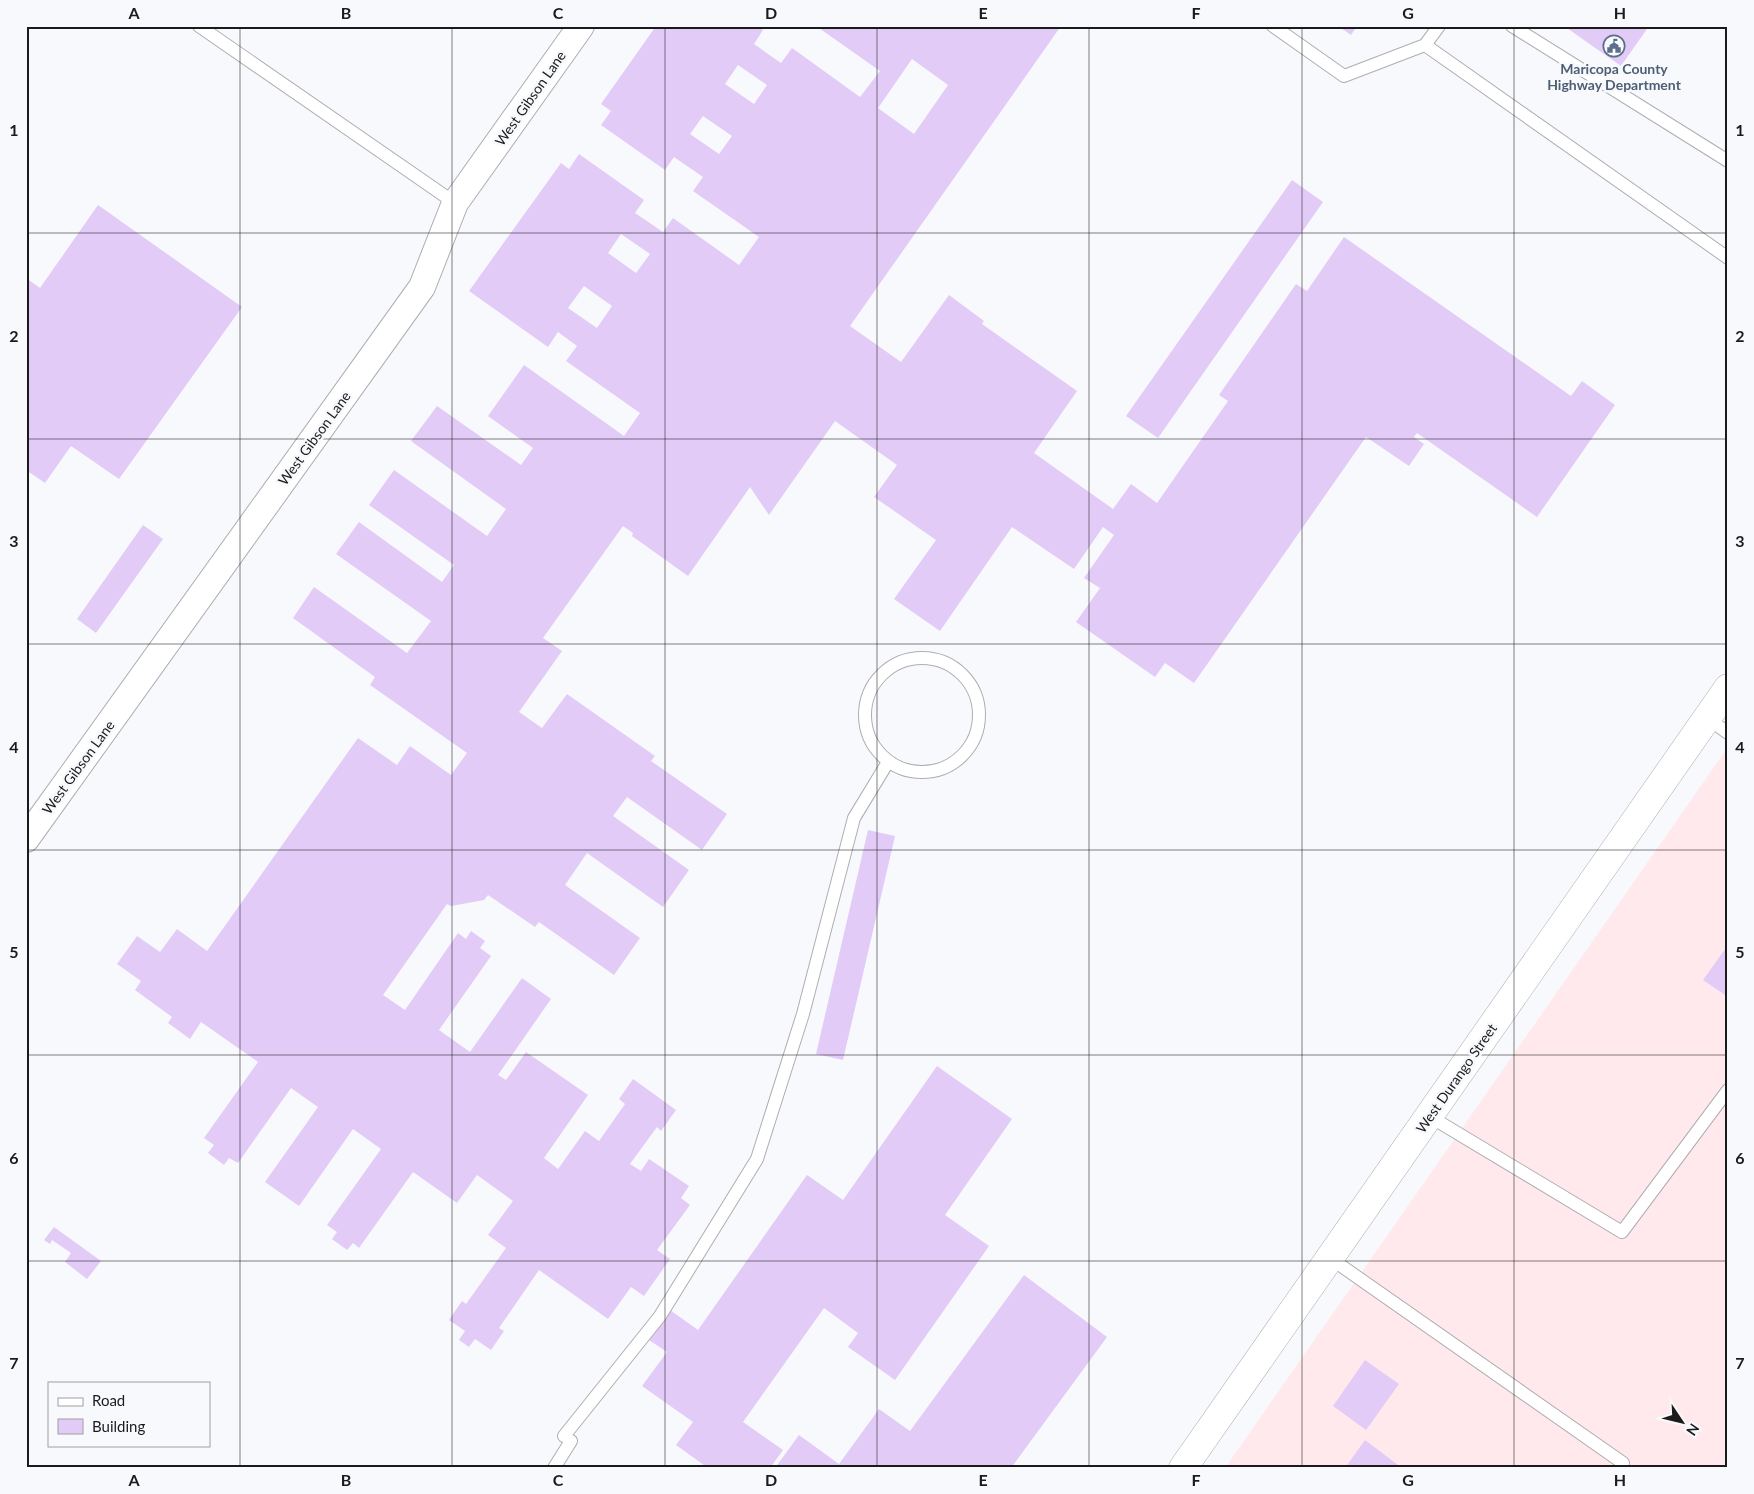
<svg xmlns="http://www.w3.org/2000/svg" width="1754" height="1494" font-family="Lato,sans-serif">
  <rect width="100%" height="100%" fill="#f8f9fc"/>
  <path fill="#ffe9ec" d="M1728 747V1468H1225Z"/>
  <path fill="#e3cbf8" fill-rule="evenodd" d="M656 26H758L763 30 754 44 781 63 792 48 860 97 880 71 816 26H1061L850 326 901 362 949 295 984 321 982 324 1077 391 1034 453 1113 509 1131 484 1157 503 1228 401 1219 395 1296 284 1307 291 1344 237 1571 396 1582 381 1615 405 1537 517 1417 433 1414 437 1424 444 1409 466 1366 437 1194 683 1165 663 1155 677 1076 622 1100 588 1084 578 1114 535 1103 527 1074 569 1012 527 940 631 894 599 936 540 874 497 897 465 835 421 769 515 750 487 688 576 632 536 633 533 623 526 543 638 562 651 519 712 542 728 567 694 655 756 651 761 727 814 702 850 627 797 613 816 689 870 663 907 587 853 565 885 640 938 614 975 539 922 535 927 488 895 484 900 451 906 447 904 383 995 405 1010 458 933 466 939 471 931 485 941 480 948 491 956 439 1030 470 1052 522 978 551 999 498 1075 506 1080 526 1052 588 1095 544 1158 558 1169 585 1131 599 1141 625 1104 619 1099 633 1079 676 1110 661 1131 657 1127 630 1164 641 1171 649 1159 689 1186 681 1198 690 1205 657 1250 670 1259 644 1296 631 1287 608 1319 539 1270 499 1328 504 1331 491 1350 475 1339 469 1347 459 1340 465 1331 449 1320 462 1301 466 1304 506 1248 488 1235 513 1201 477 1175 457 1203 413 1172 359 1248 353 1243 347 1250 332 1239 337 1232 327 1225 381 1149 353 1129 299 1206 265 1182 318 1107 291 1088 238 1163 229 1158 224 1165 208 1153 214 1145 204 1138 258 1062 201 1022 190 1039 168 1023 172 1017 135 990 141 981 117 964 137 936 160 952 177 929 207 951 358 738 397 765 410 746 451 775 467 753 370 685 375 677 293 618 314 587 407 653 431 621 336 554 359 522 442 582 454 565 369 505 394 470 487 536 506 509 411 441 437 406 521 465 533 448 488 416 524 365 624 436 640 413 566 361 577 346 558 332 548 347 469 291 561 163 569 169 579 154 644 200 635 213 663 232 673 218 739 265 759 237 693 191 703 177 674 157 665 170 601 125 611 111 601 104ZM912 59 948 85 914 134 878 108ZM738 65 767 85 754 104 725 84ZM703 116 732 136 719 154 690 134ZM621 234 650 254 636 273 608 253ZM584 286 612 306 597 328 568 308Z
    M1338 26H1357L1351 35Z
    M1564 26H1649L1621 66Z
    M1292 180 1323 202 1158 438 1126 416Z
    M98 205 242 307 119 479 71 446 45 483 26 470V278L40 288Z
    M143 525 163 539 96 633 77 619Z
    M868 830 895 836 843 1060 816 1054Z
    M1728 945V997L1703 980Z
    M937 1066 1012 1119 945 1215 989 1246 895 1380 848 1347 858 1333 824 1308 743 1422 783 1450 770 1468H708L676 1445 693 1422 642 1386 667 1352 649 1340 670 1310 698 1330 807 1175 843 1200Z
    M54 1227 101 1261 87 1279 65 1262 71 1253 52 1240 50 1244 44 1240Z
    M1024 1275 1107 1337 1011 1468H775L799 1435 839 1464 879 1409 910 1431Z
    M1365 1360 1399 1384 1366 1430 1333 1406Z
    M1365 1440 1402 1468H1345Z"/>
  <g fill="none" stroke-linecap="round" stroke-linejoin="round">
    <g stroke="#adaeb1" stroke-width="14">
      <path id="lane" d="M199 26 455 203
        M1273 26 1344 76 1425 45 1728 258
        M1512 26 1728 161
        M1425 45 1439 26
        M865 715a57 57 0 1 1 114 0a57 57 0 1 1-114 0Z
        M1707 718 1728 733
        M1429 1116 1622 1232 1728 1090
        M1330 1258 1623 1463
        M564 1436 660 1316 757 1159 803 1014 854 818 888 762
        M554 1468 571 1441"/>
    </g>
    <g stroke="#adaeb1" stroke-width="28">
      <path id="street" d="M26 839 422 287 455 203 581 26"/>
    </g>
    <g stroke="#adaeb1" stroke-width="29">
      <path id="secondary" d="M1183 1468 1728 688"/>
    </g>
    <use href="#lane" stroke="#fff" stroke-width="12"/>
    <use href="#street" stroke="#fff" stroke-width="26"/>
    <use href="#secondary" stroke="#fff" stroke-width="28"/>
  </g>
  <path fill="none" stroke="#1b1b1c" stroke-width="1" stroke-opacity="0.55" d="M240 26V1468M452 26V1468M665 26V1468M877 26V1468M1089 26V1468M1302 26V1468M1514 26V1468M26 233H1728M26 439H1728M26 644H1728M26 850H1728M26 1055H1728M26 1261H1728"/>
  <defs>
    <g id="civic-ring" transform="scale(1.125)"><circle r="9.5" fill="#f8f9fc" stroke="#5c6f8a" stroke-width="1.5"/><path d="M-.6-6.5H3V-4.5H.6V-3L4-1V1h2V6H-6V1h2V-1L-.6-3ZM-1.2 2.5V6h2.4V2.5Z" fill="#5c6f8a"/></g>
  </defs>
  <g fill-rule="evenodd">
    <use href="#civic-ring" x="1614" y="46"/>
  </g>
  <g text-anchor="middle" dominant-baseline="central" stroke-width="5" stroke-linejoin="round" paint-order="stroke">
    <g font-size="14" font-weight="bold" fill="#4e5e75" stroke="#f8f9fc">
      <text x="1614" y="68">Maricopa County<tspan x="1614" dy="16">Highway Department</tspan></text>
    </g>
    <g font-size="14" fill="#1b1b1c" stroke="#f8f9fc">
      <text transform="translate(530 98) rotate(-55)">West Gibson Lane</text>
      <text transform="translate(314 438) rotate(-54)">West Gibson Lane</text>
      <text transform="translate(78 767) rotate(-54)">West Gibson Lane</text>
      <text transform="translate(1456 1078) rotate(-55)">West Durango Street</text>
    </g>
  </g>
  <rect width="1754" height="1494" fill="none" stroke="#f8f9fc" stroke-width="55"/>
  <rect x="48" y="1382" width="162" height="65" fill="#f8f9fc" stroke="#a0a0a2"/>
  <rect x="58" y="1398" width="25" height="8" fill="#ffffff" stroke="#a0a0a2"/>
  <text x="92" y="1406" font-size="15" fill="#1b1b1c">Road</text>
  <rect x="58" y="1419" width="25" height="15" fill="#e3cbf8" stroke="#a0a0a2"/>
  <text x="92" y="1432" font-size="15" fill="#1b1b1c">Building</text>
  <g transform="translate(1682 1422) rotate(125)" stroke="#f8f9fc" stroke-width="4" paint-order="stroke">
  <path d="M0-4L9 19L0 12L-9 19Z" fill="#1b1b1c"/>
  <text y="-8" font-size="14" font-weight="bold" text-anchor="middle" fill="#1b1b1c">N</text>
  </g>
  <rect x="28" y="28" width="1698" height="1438" fill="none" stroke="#1b1b1c" stroke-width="2"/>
  <g font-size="16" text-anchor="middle" font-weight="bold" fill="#1b1b1c">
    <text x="134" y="19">A</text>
    <text x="346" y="19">B</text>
    <text x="558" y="19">C</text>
    <text x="771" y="19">D</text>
    <text x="983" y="19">E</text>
    <text x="1196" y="19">F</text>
    <text x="1408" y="19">G</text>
    <text x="1620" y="19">H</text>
    <text x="14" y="136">1</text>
    <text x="1740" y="136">1</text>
    <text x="14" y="342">2</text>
    <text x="1740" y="342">2</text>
    <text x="14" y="547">3</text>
    <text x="1740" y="547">3</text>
    <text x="14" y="753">4</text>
    <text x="1740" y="753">4</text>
    <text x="14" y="958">5</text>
    <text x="1740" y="958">5</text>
    <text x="14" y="1164">6</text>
    <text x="1740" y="1164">6</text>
    <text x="14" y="1369">7</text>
    <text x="1740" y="1369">7</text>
    <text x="134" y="1486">A</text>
    <text x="346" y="1486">B</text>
    <text x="558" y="1486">C</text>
    <text x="771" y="1486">D</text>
    <text x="983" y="1486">E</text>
    <text x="1196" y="1486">F</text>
    <text x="1408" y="1486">G</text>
    <text x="1620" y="1486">H</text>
  </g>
</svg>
